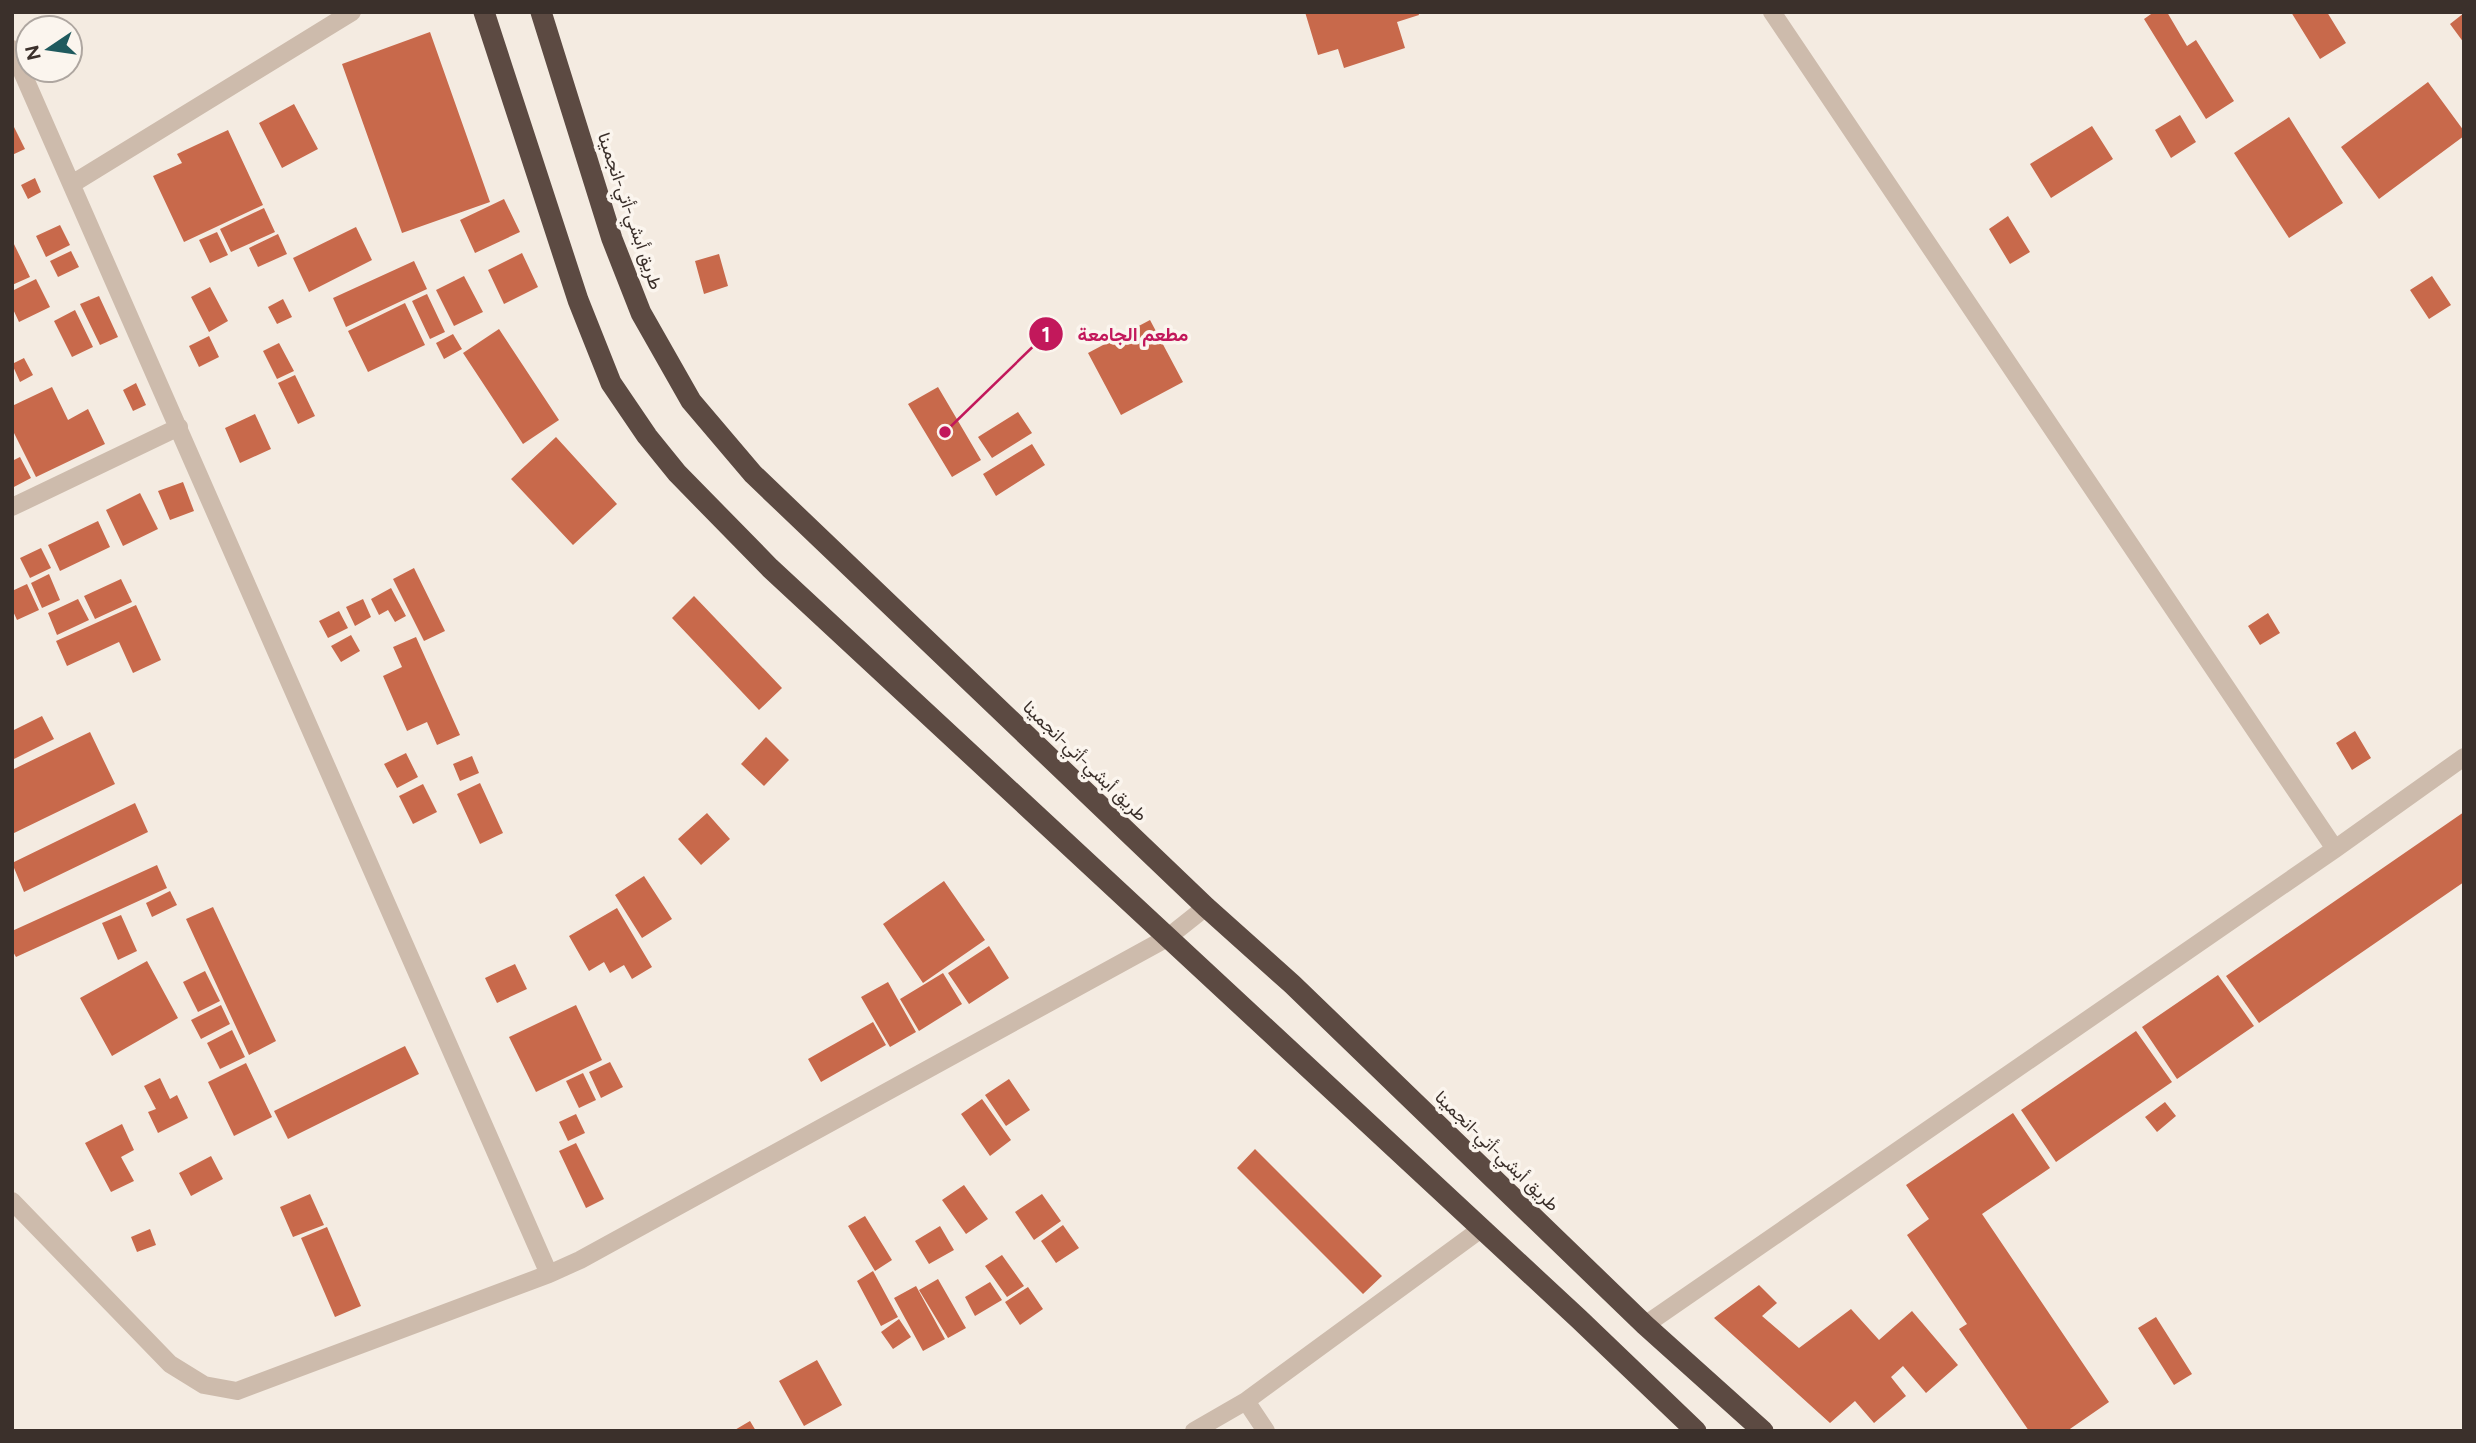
<svg xmlns="http://www.w3.org/2000/svg" width="2476" height="1443" font-family="Figtree,Vazirmatn,sans-serif">
  <rect width="100%" height="100%" fill="#f4ebe1"/>
  <path fill="#c8694b" d="M1305 12H1418L1419 15 1397 22 1405 48 1344 68 1338 49 1318 55Z
    M2154 12H2167L2187 46 2196 40 2234 101 2206 119 2144 19Z
    M2291 12H2327L2346 43 2320 59Z
    M2464 13V43L2450 24Z
    M430 32 490 202 402 233 342 64Z
    M2428 82 2464 131V136L2379 199 2341 147Z
    M294 104 318 149 282 168 259 123Z
    M2180 115 2196 142 2171 158 2155 130Z
    M2289 117 2343 203 2289 238 2234 153Z
    M12 123 25 149 12 155Z
    M2092 126 2113 159 2051 198 2030 164Z
    M228 130 263 205 184 242 153 176 182 163 177 154Z
    M35 178 41 192 28 199 21 185Z
    M504 199 520 232 475 253 460 220Z
    M264 208 275 232 231 252 220 229Z
    M2008 216 2030 252 2010 264 1989 229Z
    M60 225 70 245 46 257 36 236Z
    M356 227 372 260 309 292 293 258Z
    M217 232 228 255 210 263 199 240Z
    M278 234 287 254 258 267 249 248Z
    M12 240 30 277 12 285Z
    M71 251 79 267 58 277 50 261Z
    M522 253 538 287 504 304 488 270Z
    M719 254 728 286 704 294 695 261Z
    M414 261 427 289 346 327 333 298Z
    M464 276 483 312 454 326 436 290Z
    M2432 276 2451 305 2429 319 2410 290Z
    M36 279 50 307 19 322 12 307V291Z
    M210 287 228 321 209 332 191 297Z
    M427 294 445 332 430 339 412 301Z
    M99 296 118 337 100 345 80 304Z
    M283 299 292 317 277 324 268 307Z
    M405 303 425 345 368 372 348 331Z
    M75 310 93 347 72 357 54 321Z
    M1150 320 1183 382 1121 415 1088 353Z
    M499 329 559 420 523 444 463 353Z
    M453 334 462 349 444 359 436 343Z
    M209 336 219 357 199 367 189 346Z
    M279 343 294 371 277 379 263 351Z
    M24 358 33 375 20 382 12 364Z
    M295 375 315 416 298 424 278 383Z
    M136 383 146 405 133 411 123 390Z
    M52 387 68 420 88 409 105 444 36 477 12 429V406Z
    M938 387 981 460 952 477 908 404Z
    M1018 412 1032 433 992 458 978 437Z
    M255 414 271 449 240 463 225 428Z
    M556 437 617 504 573 545 511 479Z
    M1032 444 1045 465 996 496 983 474Z
    M20 457 31 478 12 488V461Z
    M183 482 194 511 170 520 158 491Z
    M140 493 158 529 123 546 106 510Z
    M98 521 110 547 60 571 48 545Z
    M41 548 51 568 30 578 20 558Z
    M414 568 445 631 424 641 393 579Z
    M49 574 60 600 42 608 31 583Z
    M121 579 132 602 95 619 84 596Z
    M27 584 39 610 17 620 12 609V591Z
    M391 588 406 616 395 622 388 610 379 615 371 599Z
    M694 596 782 688 759 710 672 618Z
    M78 599 89 620 57 635 48 613Z
    M363 599 371 617 355 626 346 607Z
    M136 605 161 660 133 673 119 642 67 666 56 641Z
    M339 611 348 628 328 638 319 621Z
    M2268 613 2280 633 2260 645 2248 626Z
    M351 635 360 651 341 662 331 646Z
    M416 637 460 735 437 745 427 722 407 731 383 676 402 667 393 647Z
    M42 716 54 739 12 760V731Z
    M2355 731 2371 758 2352 770 2336 743Z
    M90 732 115 784 12 834V770Z
    M766 737 789 760 764 786 741 764Z
    M406 753 418 777 397 788 384 764Z
    M472 756 479 773 460 781 453 764Z
    M480 783 503 833 480 844 457 794Z
    M423 784 437 812 413 824 399 796Z
    M135 803 148 832 24 892 12 863Z
    M2464 812V882L2259 1023 2226 976Z
    M707 813 730 839 701 865 678 839Z
    M157 865 167 888 16 957 12 950V931Z
    M644 876 672 919 642 938 615 895Z
    M944 881 985 940 923 983 883 924Z
    M170 891 177 905 152 917 146 903Z
    M213 907 276 1041 249 1055 186 919Z
    M617 908 652 967 632 979 624 965 610 973 604 962 589 971 569 936Z
    M121 915 137 951 118 960 102 923Z
    M989 946 1009 978 969 1004 948 973Z
    M147 961 178 1018 112 1056 80 998Z
    M515 964 527 989 497 1003 485 978Z
    M205 971 220 1001 198 1012 183 982Z
    M943 973 962 1004 919 1031 900 999Z
    M2218 975 2254 1026 2177 1079 2142 1027Z
    M888 982 916 1032 890 1047 861 997Z
    M221 1005 230 1024 201 1039 191 1020Z
    M576 1005 602 1060 536 1092 509 1037Z
    M873 1022 886 1045 821 1082 808 1059Z
    M232 1030 245 1057 220 1069 207 1043Z
    M2136 1031 2172 1082 2056 1162 2021 1110Z
    M405 1046 419 1074 288 1139 274 1111Z
    M610 1062 623 1087 601 1098 589 1072Z
    M246 1063 272 1117 234 1136 208 1082Z
    M583 1073 596 1100 579 1108 566 1081Z
    M160 1078 170 1099 177 1095 188 1118 158 1133 148 1112 156 1109 144 1086Z
    M1009 1079 1030 1110 1006 1126 985 1095Z
    M982 1099 1011 1140 990 1156 961 1114Z
    M2165 1102 2176 1116 2157 1132 2145 1117Z
    M2013 1113 2050 1168 1982 1214 2109 1402 2067 1431H2029L1959 1329 1967 1324 1907 1235 1929 1219 1906 1185Z
    M576 1114 585 1133 568 1141 559 1122Z
    M122 1124 134 1150 121 1157 134 1181 111 1192 85 1143Z
    M576 1143 604 1199 586 1208 559 1151Z
    M1255 1149 1382 1276 1363 1294 1237 1168Z
    M211 1156 223 1179 191 1196 179 1173Z
    M964 1185 988 1219 966 1234 942 1200Z
    M310 1194 324 1225 293 1237 280 1207Z
    M1042 1194 1061 1221 1034 1240 1015 1212Z
    M865 1216 892 1260 875 1271 848 1226Z
    M1063 1225 1079 1248 1056 1263 1041 1241Z
    M940 1226 954 1250 929 1264 915 1241Z
    M327 1227 361 1306 335 1317 301 1238Z
    M150 1229 156 1245 137 1252 131 1237Z
    M1002 1255 1024 1286 1007 1297 985 1266Z
    M873 1271 898 1317 881 1326 857 1281Z
    M938 1279 966 1328 948 1338 919 1290Z
    M990 1282 1002 1300 975 1316 965 1297Z
    M1759 1285 1777 1303 1762 1316 1799 1348 1851 1309 1879 1340 1912 1311 1958 1365 1926 1393 1903 1366 1891 1377 1906 1396 1874 1423 1855 1401 1830 1423 1714 1318Z
    M916 1286 945 1339 923 1351 894 1298Z
    M1028 1287 1043 1309 1020 1325 1005 1302Z
    M2156 1317 2192 1374 2174 1385 2138 1328Z
    M899 1319 911 1337 893 1349 881 1332Z
    M817 1360 842 1405 804 1426 779 1381Z
    M750 1421 756 1431H733Z"/>
  <g fill="none" stroke-linecap="round" stroke-linejoin="round">
    <path stroke="#cdbbac" stroke-width="18" d="M1772 12 2335 849
      M12 49 549 1274 580 1260 1167 938 1206 907
      M72 184 352 12
      M12 507 179 427
      M12 1201 170 1364 204 1385 237 1391 549 1274
      M1645 1325 2335 849 2464 757
      M1246 1401 1266 1431
      M1194 1431 1246 1401 1481 1229"/>
    <path stroke="#5c4a42" stroke-width="21" d="M484 12 578 300 611 383 647 436 677 473 770 568 1579 1319 1696 1431
      M541 12 612 239 641 313 691 401 753 474 1206 907 1292 984 1645 1325 1763 1431"/>
  </g>
  <g text-anchor="middle" dominant-baseline="central" stroke-width="7" stroke-linejoin="round" paint-order="stroke">
    <g font-size="18" fill="#3b302b" stroke="#fbf5ee">
      <text transform="translate(630 211) rotate(71)">طريق أبشي-أتي-انجمينا</text>
      <text transform="translate(1085 761) rotate(44)">طريق أبشي-أتي-انجمينا</text>
      <text transform="translate(1497 1151) rotate(44)">طريق أبشي-أتي-انجمينا</text>
    </g>
  </g>
  <path fill="none" stroke="#c2185b" stroke-width="2.5" d="M945 432L1046 334"/>
  <g fill="#c2185b" stroke="#fbf5ee" stroke-width="2.5">
    <circle cx="945" cy="432" r="7"/>
    <circle cx="1046" cy="334" r="18"/>
  </g>
  <g font-size="21" text-anchor="middle" font-weight="bold" fill="#fff">
    <text x="1046" y="342">1</text>
  </g>
  <g font-size="19" text-anchor="middle" font-weight="bold" fill="#c2185b" stroke="#fbf5ee" stroke-width="7" stroke-linejoin="round" paint-order="stroke">
    <text x="1133" y="341">مطعم الجامعة</text>
  </g>
  <rect width="2476" height="1443" fill="none" stroke="#3b302b" stroke-width="28"/>
  <g transform="translate(49 49) rotate(257)"><circle r="33" fill="#fbf5ee" stroke="#aea6a0" stroke-width="2"/>
  <path d="M0-5L12 26L0 18L-12 26Z" fill="#1f5a5e"/>
  <text y="-10" font-size="19" font-weight="bold" text-anchor="middle" fill="#3b302b">N</text>
  </g>
</svg>
